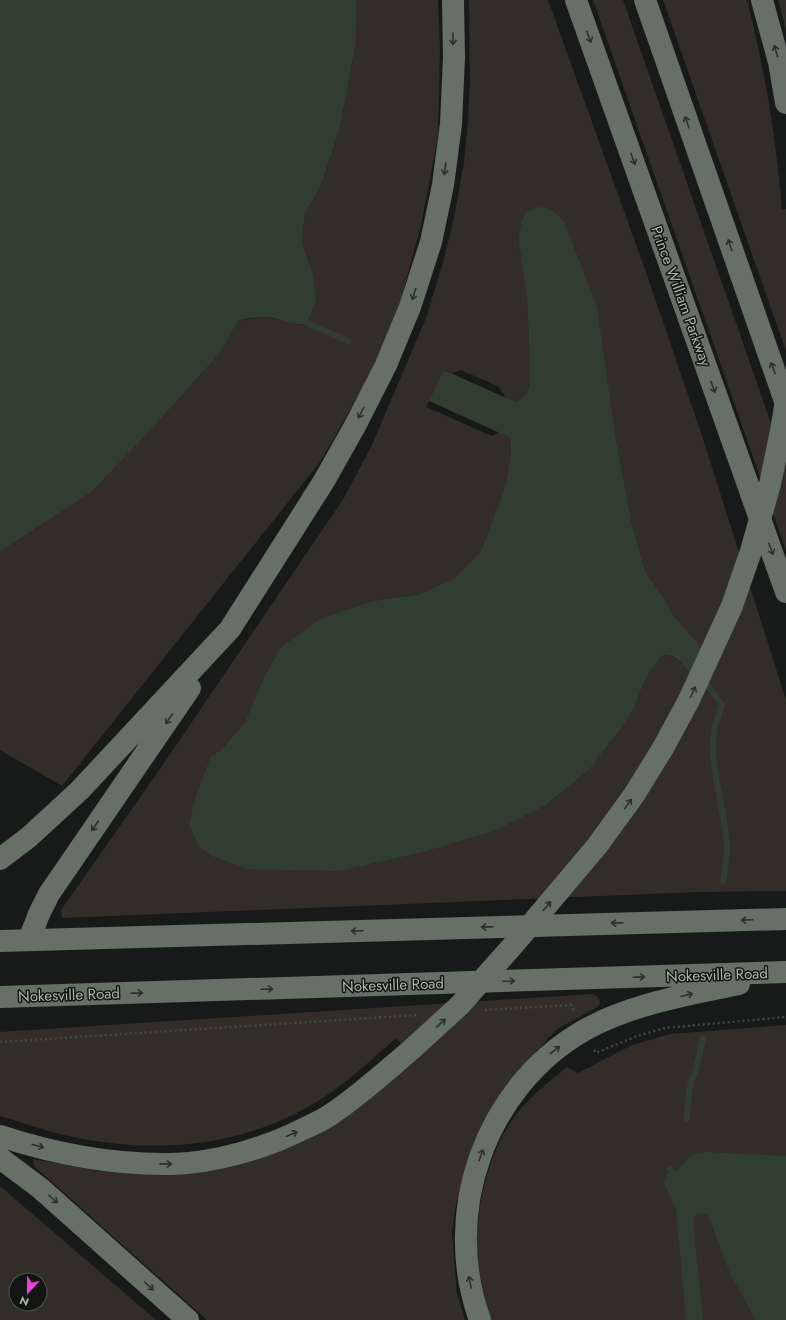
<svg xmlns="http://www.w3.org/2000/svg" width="786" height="1320" font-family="Jost,sans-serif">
  <rect width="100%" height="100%" fill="#181a19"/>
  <path fill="#322d28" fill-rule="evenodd" d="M357 0H438L440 47 438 136 421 225 396 318 364 386 320 462 62 786 0 750V552L38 527 223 349 238 321C264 315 275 318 300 325L313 274 302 243 305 214 321 186 340 128 356 42Z
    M469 0H548L647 275 702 436 786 700V891L699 892 62 918 61 910 160 769 344 498 372 445 426 318 442 266 454 218 464 162 468 121 470 82ZM525 213 615 434 632 524 645 571 668 604 674 616 683 627 703 694C696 684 684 661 673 657 669 655 665 655 661 656L646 678 634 708 625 723 589 770 546 805 211 756 221 750 245 722 263 679 280 648 373 601 420 594 453 579 481 551 506 484 511 450V438L499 432 492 436 426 407 445 370 452 373 461 370 499 387 506 398 517 401 521 399 526 394 529 386 530 363 527 301 518 238 521 222Z
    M593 0H623L786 466V551Z
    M663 0H747C765 71 776 137 782 209H786V351Z
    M778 0H786V32L779 2Z
    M592 994C598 996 599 998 600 1004L596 1008 557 1029 518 1071 497 1098 476 1137 464 1175 455 1209 452 1234 457 1293 465 1320H207L34 1166 33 1159 99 1171 156 1172 223 1167 414 1059 396 1038C368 1063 340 1089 308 1107 234 1149 145 1154 64 1135 42 1130 21 1122 0 1116V1032Z
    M786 1025V1320H491C483 1300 478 1277 477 1255 475 1209 489 1148 518 1112 532 1095 551 1080 567 1067L578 1073 632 1045 670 1034Z
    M0 1186 156 1320H0ZM16 1280H40V1304H16Z"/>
  <path fill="#313d2f" d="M0 0H357L356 42 340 128 321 186 305 214 302 243 313 274 316 300 307 323C295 327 285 320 273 318 262 316 249 318 238 321L223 349 155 425 92 491 0 552Z
    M541 207C551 208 557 214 564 221L597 307 615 434 632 524 645 571 668 604 674 616 699 645 704 654 708 669 704 695C697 685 684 662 674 657 669 655 665 655 661 656L646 678 634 708 625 723 589 770 546 805 494 831 423 852 339 871 248 869 212 856 199 846 189 824 196 796 211 756 221 750 245 722 263 679 280 648 318 620 373 601 420 594 453 579 481 551 506 484 511 450V438L429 401 444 370 506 398 517 401 521 399 526 394 529 386 530 363 527 301 518 238 521 222 525 213 532 209Z
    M706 1152 786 1156V1320H756L731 1276 708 1215 699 1213 694 1216 693 1222 703 1320H686L676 1209 663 1181 667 1174 679 1169 690 1156 696 1153Z"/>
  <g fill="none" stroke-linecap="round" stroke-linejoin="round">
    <path stroke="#313d2f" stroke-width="6" d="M307 323 348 341
      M706 683 722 705C720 712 717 719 715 726 708 762 722 799 726 835 728 850 726 866 723 881
      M686 1119 691 1081 695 1073 703 1039
      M670 1169 675 1179"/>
    <path stroke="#414842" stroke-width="2.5" stroke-dasharray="2 3" stroke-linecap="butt" d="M485 1010 571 1005 574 1012
      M0 1042 417 1015
      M594 1050 596 1053 637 1036 665 1028 786 1017"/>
    <path stroke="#667067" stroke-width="22" d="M576 0 786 592
      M645 0 786 404
      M762 0 779 62 786 103
      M0 859 29 837 80 790 230 629 324 481 356 424 386 365 410 307 431 242 443 185 451 124 454 57 453 0
      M29 940 39 914 49 894 190 688
      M0 941 786 919
      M0 997 786 972
      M0 1136C55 1154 115 1165 172 1164 214 1163 266 1148 303 1129 312 1125 321 1121 330 1115 359 1096 385 1072 412 1049
      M0 1158 40 1188 188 1320
      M480 1320C441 1213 485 1088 583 1031 630 1004 687 995 739 984"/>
    <path stroke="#667067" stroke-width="22" d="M412 1049 460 1005 516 942 597 846 634 795 663 748 689 700 732 606 751 551 770 484 781 431 786 400"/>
  </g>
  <defs><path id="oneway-shaft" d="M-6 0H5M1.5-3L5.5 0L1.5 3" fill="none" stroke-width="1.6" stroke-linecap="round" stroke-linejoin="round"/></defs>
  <g stroke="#2c302d">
    <use href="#oneway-shaft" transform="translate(589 37) rotate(70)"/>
    <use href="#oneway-shaft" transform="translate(453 39) rotate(89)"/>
    <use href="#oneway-shaft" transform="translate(776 51) rotate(-105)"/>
    <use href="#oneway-shaft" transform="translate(687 122) rotate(-109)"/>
    <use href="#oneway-shaft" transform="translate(633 159) rotate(70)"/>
    <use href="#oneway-shaft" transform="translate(445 169) rotate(98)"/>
    <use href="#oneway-shaft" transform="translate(730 245) rotate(-109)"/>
    <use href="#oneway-shaft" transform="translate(414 294) rotate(108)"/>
    <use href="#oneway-shaft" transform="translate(773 368) rotate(-110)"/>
    <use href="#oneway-shaft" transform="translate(713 387) rotate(70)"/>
    <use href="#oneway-shaft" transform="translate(361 413) rotate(117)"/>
    <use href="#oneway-shaft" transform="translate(771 549) rotate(70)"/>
    <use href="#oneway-shaft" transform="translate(693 692) rotate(-65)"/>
    <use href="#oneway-shaft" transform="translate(169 719) rotate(124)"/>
    <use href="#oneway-shaft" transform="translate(628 804) rotate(-54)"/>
    <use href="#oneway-shaft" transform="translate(95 826) rotate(124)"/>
    <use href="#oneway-shaft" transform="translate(547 906) rotate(-50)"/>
    <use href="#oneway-shaft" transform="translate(747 920) rotate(178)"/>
    <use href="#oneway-shaft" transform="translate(617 923) rotate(178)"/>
    <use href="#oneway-shaft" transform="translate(487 927) rotate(178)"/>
    <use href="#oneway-shaft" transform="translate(357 931) rotate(178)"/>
    <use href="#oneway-shaft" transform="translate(639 977) rotate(-2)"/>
    <use href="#oneway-shaft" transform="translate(509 981) rotate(-2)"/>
    <use href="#oneway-shaft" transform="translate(267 989) rotate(-2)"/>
    <use href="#oneway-shaft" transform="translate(137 993) rotate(-2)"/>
    <use href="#oneway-shaft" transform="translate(687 995) rotate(-14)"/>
    <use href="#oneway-shaft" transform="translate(441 1023) rotate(-43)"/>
    <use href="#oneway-shaft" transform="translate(555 1050) rotate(-38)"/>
    <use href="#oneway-shaft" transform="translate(292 1134) rotate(-25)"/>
    <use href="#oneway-shaft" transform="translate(38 1146) rotate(15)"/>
    <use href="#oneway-shaft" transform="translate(481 1155) rotate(-71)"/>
    <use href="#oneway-shaft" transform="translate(166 1164) rotate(1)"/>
    <use href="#oneway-shaft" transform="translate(53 1199) rotate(42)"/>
    <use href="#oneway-shaft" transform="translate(470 1282) rotate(-102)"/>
    <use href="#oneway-shaft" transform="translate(149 1286) rotate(42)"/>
  </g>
  <g text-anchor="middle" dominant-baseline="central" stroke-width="3" stroke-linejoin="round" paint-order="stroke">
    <g font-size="15" fill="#abb9ad" stroke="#131514">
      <text transform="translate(681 296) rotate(70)">Prince William Parkway</text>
      <text transform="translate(717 975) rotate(-2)">Nokesville Road</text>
      <text transform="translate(393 985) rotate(-2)">Nokesville Road</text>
      <text transform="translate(69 995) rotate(-2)">Nokesville Road</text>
    </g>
  </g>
  <g transform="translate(28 1292) rotate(202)"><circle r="19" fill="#131514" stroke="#505751"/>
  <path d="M0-3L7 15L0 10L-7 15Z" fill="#e842db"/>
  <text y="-6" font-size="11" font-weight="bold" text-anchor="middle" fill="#abb9ad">N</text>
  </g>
</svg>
